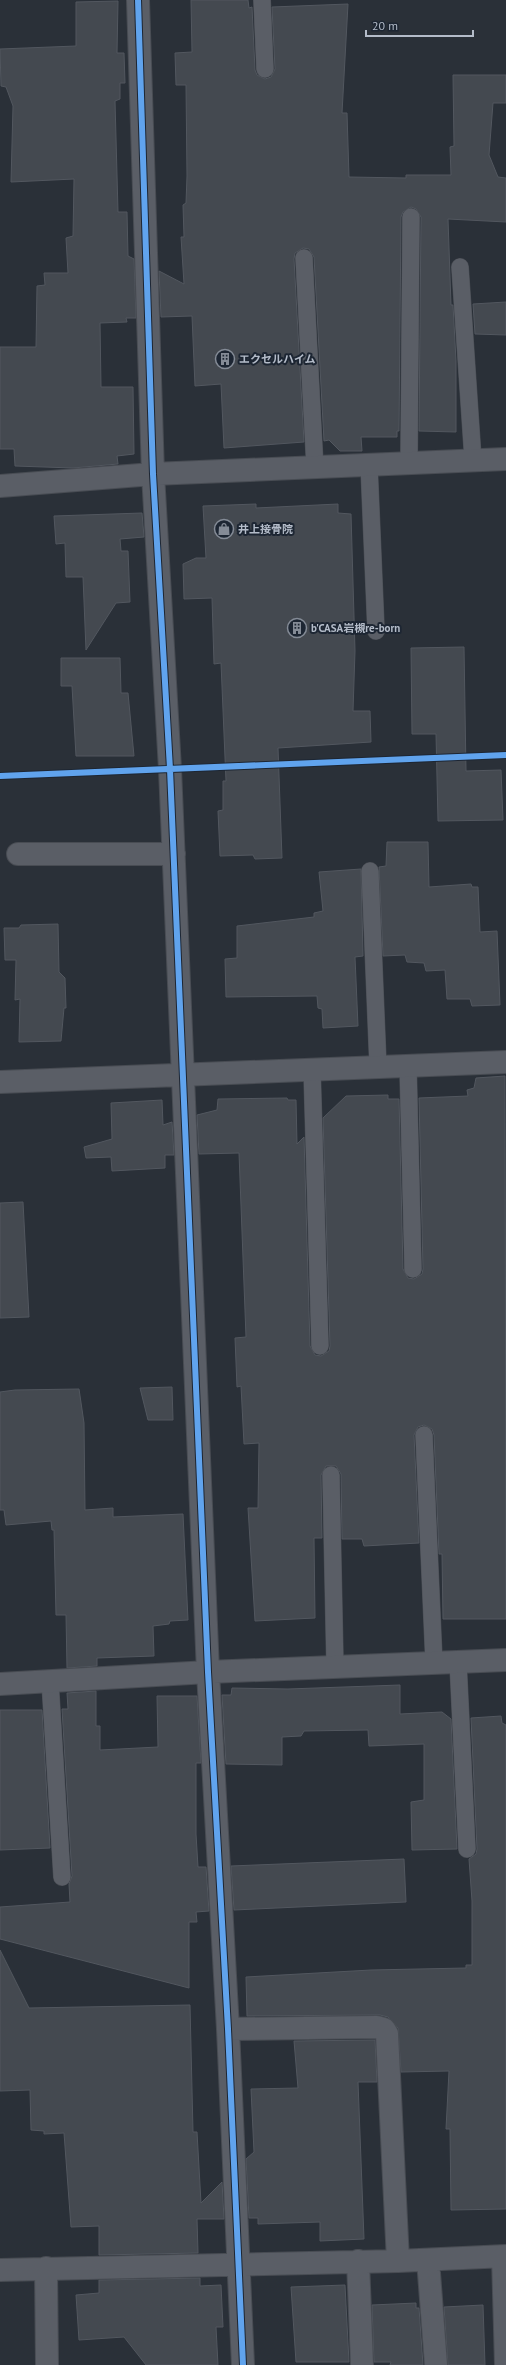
<svg xmlns="http://www.w3.org/2000/svg" width="506" height="2365" font-family="'PT Sans','Noto Sans JP',sans-serif">
  <rect width="100%" height="100%" fill="#2a3038"/>
  <path fill="#444950" stroke="#52575f" d="M191 0H248L249 8 252 7 255 70 257 75 265 79 271 77 275 69 272 7 348 4 342 113H347L349 177 406 178V175H451L450 147 454 146 453 75H506V103H493L489 155 498 177 506 178V222L448 219 451 305H453L456 361V432L419 431 421 217 416 209 411 207 403 212 401 217 399 431H397V437H361L362 451H340L329 440 324 441 314 257 309 249 303 248 295 253 294 259 304 442 224 448 221 384 195 386 192 316 161 317 159 271 184 284 181 237H184L183 205 186 203 187 176 186 85H176L175 53 192 52Z
    M118 1 117 53H124L125 83H120V99L115 101 118 212H127L128 256 134 259 136 318H126L127 322 100 323 101 387H133L134 454 117 456 118 464 73 468 15 466 14 449H0V347H36L37 286 45 285 44 273H68L66 238 73 236 74 179 11 182 13 106 6 87 1 86 0 49 76 46V2Z
    M506 302V335L475 334 473 304Z
    M256 504V508L338 504V513L351 514 355 651 353 711H370L371 742 278 748 282 858 255 859 253 855 220 856 218 811 223 810V781H226L221 663 214 664 212 598 184 599 183 564 196 558H206L203 506Z
    M142 513 144 537 120 539 121 551H128L130 602 116 603 86 650 83 577H66L65 543 56 544 54 516Z
    M464 647 466 771 501 770 503 820 438 821 436 734H412L411 648Z
    M61 658H120L121 693H128L134 756H76L72 686H61Z
    M387 842H428L429 887 471 884 472 887H478L480 932 497 931 500 1005 472 1006 470 999H447L445 970 426 971 424 963 407 962 405 955 383 956 379 867 386 866Z
    M361 869 363 956 355 957 358 1026 323 1028 322 1009 318 1008 317 996 226 997 225 959 237 958V926L314 917V913L323 911 319 872Z
    M58 924 59 972 65 978 66 1008H64L61 1041 19 1042 20 999 15 1000 16 960H5L4 928H19L21 925Z
    M505 1076 506 1619H443L442 1554H439L434 1435 432 1429 424 1425 418 1427 414 1435 419 1543 364 1546 362 1539H342L341 1474 336 1466H326L321 1475 322 1538H314L315 1618 255 1621 248 1508H258L259 1443 244 1444 241 1386 237 1387 235 1338 246 1337 239 1153 199 1154 197 1115 217 1110 218 1099 287 1098 288 1100H296L297 1144 304 1137 310 1346 315 1355 321 1356 329 1351 330 1346 323 1118 346 1096 388 1095V1099H399L403 1269 408 1278 414 1279 422 1274 423 1269 419 1098 468 1096 467 1090 474 1088 476 1078Z
    M162 1100 163 1125 172 1122 174 1155H165V1168L112 1171 111 1157 86 1158 84 1147 112 1139 111 1103Z
    M23 1202 29 1317 0 1318V1203Z
    M172 1387 173 1420H148L140 1388Z
    M79 1389 84 1423 85 1510 113 1508V1517L183 1514 188 1620 170 1621 169 1624 153 1626 154 1656 97 1658V1666L67 1668 66 1615H56L54 1530H52L51 1521 6 1525 4 1510H0V1392L15 1390Z
    M400 1685V1714L442 1712 451 1719 457 1849 412 1850 411 1802 424 1800V1744L369 1746 368 1730 304 1731 301 1736 282 1737V1765L226 1764 222 1695H231L232 1688 288 1689Z
    M96 1691V1726H100V1750L158 1747 157 1696H197L201 1763H196V1834L198 1867H206L209 1911 196 1912 197 1922H189V1988L0 1939V1907L70 1902 69 1884 72 1876 62 1709H68L67 1693Z
    M0 1710H42L50 1848 0 1850Z
    M501 1716 502 1723 506 1725V2209L451 2210 450 2129H446L449 2071 401 2072 398 2028 388 2017 380 2015 247 2016 246 1977 371 1970 466 1968V1965H472V1901L469 1859 476 1854 477 1849 471 1718Z
    M404 1859 406 1902 234 1910 231 1866Z
    M0 1950 29 2008 190 2005 193 2132H197L201 2203 222 2182 224 2219H197L198 2253 99 2255V2226L71 2227 64 2133 44 2134V2131L31 2130 30 2090 0 2091Z
    M375 2040 377 2082H358L364 2239 320 2241V2222L258 2224V2218H249L246 2159 254 2152 251 2089 298 2088 294 2041Z
    M200 2278V2286L221 2285 223 2327H216L218 2365H146L124 2337 79 2340 76 2295 99 2293V2280Z
    M345 2285 349 2362H296L291 2287Z
    M416 2303V2308H419L423 2365H390L391 2362H374L372 2305Z
    M483 2305 485 2365H448L444 2307Z"/>
  <g fill="none" stroke-linecap="round" stroke-linejoin="round">
    <g stroke="#484c53" stroke-width="18">
      <path id="service" d="M262 0 265 69
        M304 258 315 468
        M460 267 473 460
        M409 463 411 217
        M369 465 376 631
        M370 871 378 1066
        M408 1065 413 1269
        M312 1069 320 1346
        M424 1435 434 1663
        M331 1475 335 1667
        M458 1662 467 1849
        M50 1681 62 1877"/>
    </g>
    <g stroke="#484c53" stroke-width="24">
      <path id="minor" d="M138 0 153 474 170 769 208 1672 228 2029 243 2365
        M0 486 153 474 506 459
        M18 854H174
        M0 1082 506 1062
        M0 1684 208 1672 506 1660
        M228 2029 377 2027 384 2029 387 2034 398 2261
        M503 2257 506 2365
        M428 2260 436 2365
        M358 2261 362 2365
        M46 2268 47 2365
        M0 2270 398 2261 506 2256"/>
    </g>
    <use href="#service" stroke="#5a5e66" stroke-width="17"/>
    <use href="#minor" stroke="#5a5e66" stroke-width="22"/>
    <g stroke="#1d2633" stroke-width="8">
      <path id="cycleway" d="M138 0 153 474 170 769 208 1672 228 2029 243 2365
        M0 776 506 755"/>
    </g>
    <use href="#cycleway" stroke="#60a3ed" stroke-width="6"/>
  </g>
  <defs>
    <g id="building-ring" transform="scale(1)"><circle r="9.5" fill="#1d2633" stroke="#848b96" stroke-width="1.5"/><path d="M-4-6H4V6H1V3H-1V6H-4ZM-2.5-4.3h1.7v1.8h-1.7ZM.8-4.3h1.7v1.8H.8ZM-2.5-1h1.7V.8h-1.7ZM.8-1h1.7V.8H.8Z" fill="#848b96"/></g>
    <g id="shop-ring" transform="scale(1)"><circle r="9.5" fill="#1d2633" stroke="#848b96" stroke-width="1.5"/><path d="M-5-2.5h2.3a2.7 3.5 0 0 1 5.4 0H5L5.5 6h-11ZM-1.5-2.5h3a1.5 2.3 0 0 0-3 0Z" fill="#848b96"/></g>
  </defs>
  <g fill-rule="evenodd">
    <use href="#building-ring" x="225" y="359"/>
    <use href="#shop-ring" x="224" y="529"/>
    <use href="#building-ring" x="297" y="628"/>
  </g>
  <g text-anchor="middle" dominant-baseline="central" stroke-width="4" stroke-linejoin="round" paint-order="stroke">
    <g font-size="11" font-weight="bold" fill="#b4bcc9" stroke="#1d2633" text-anchor="start">
      <text x="239" y="359">エクセルハイム</text>
      <text x="238" y="529">井上接骨院</text>
      <text x="311" y="628">b'CASA岩槻re-born</text>
    </g>
  </g>
  <path d="M366 30v6h107v-6" fill="none" stroke="#b4bcc9" stroke-width="2"/>
  <text x="372" y="30" font-size="12" fill="#b4bcc9" stroke="#1d2633" stroke-width="3" paint-order="stroke">20 m</text>
</svg>
